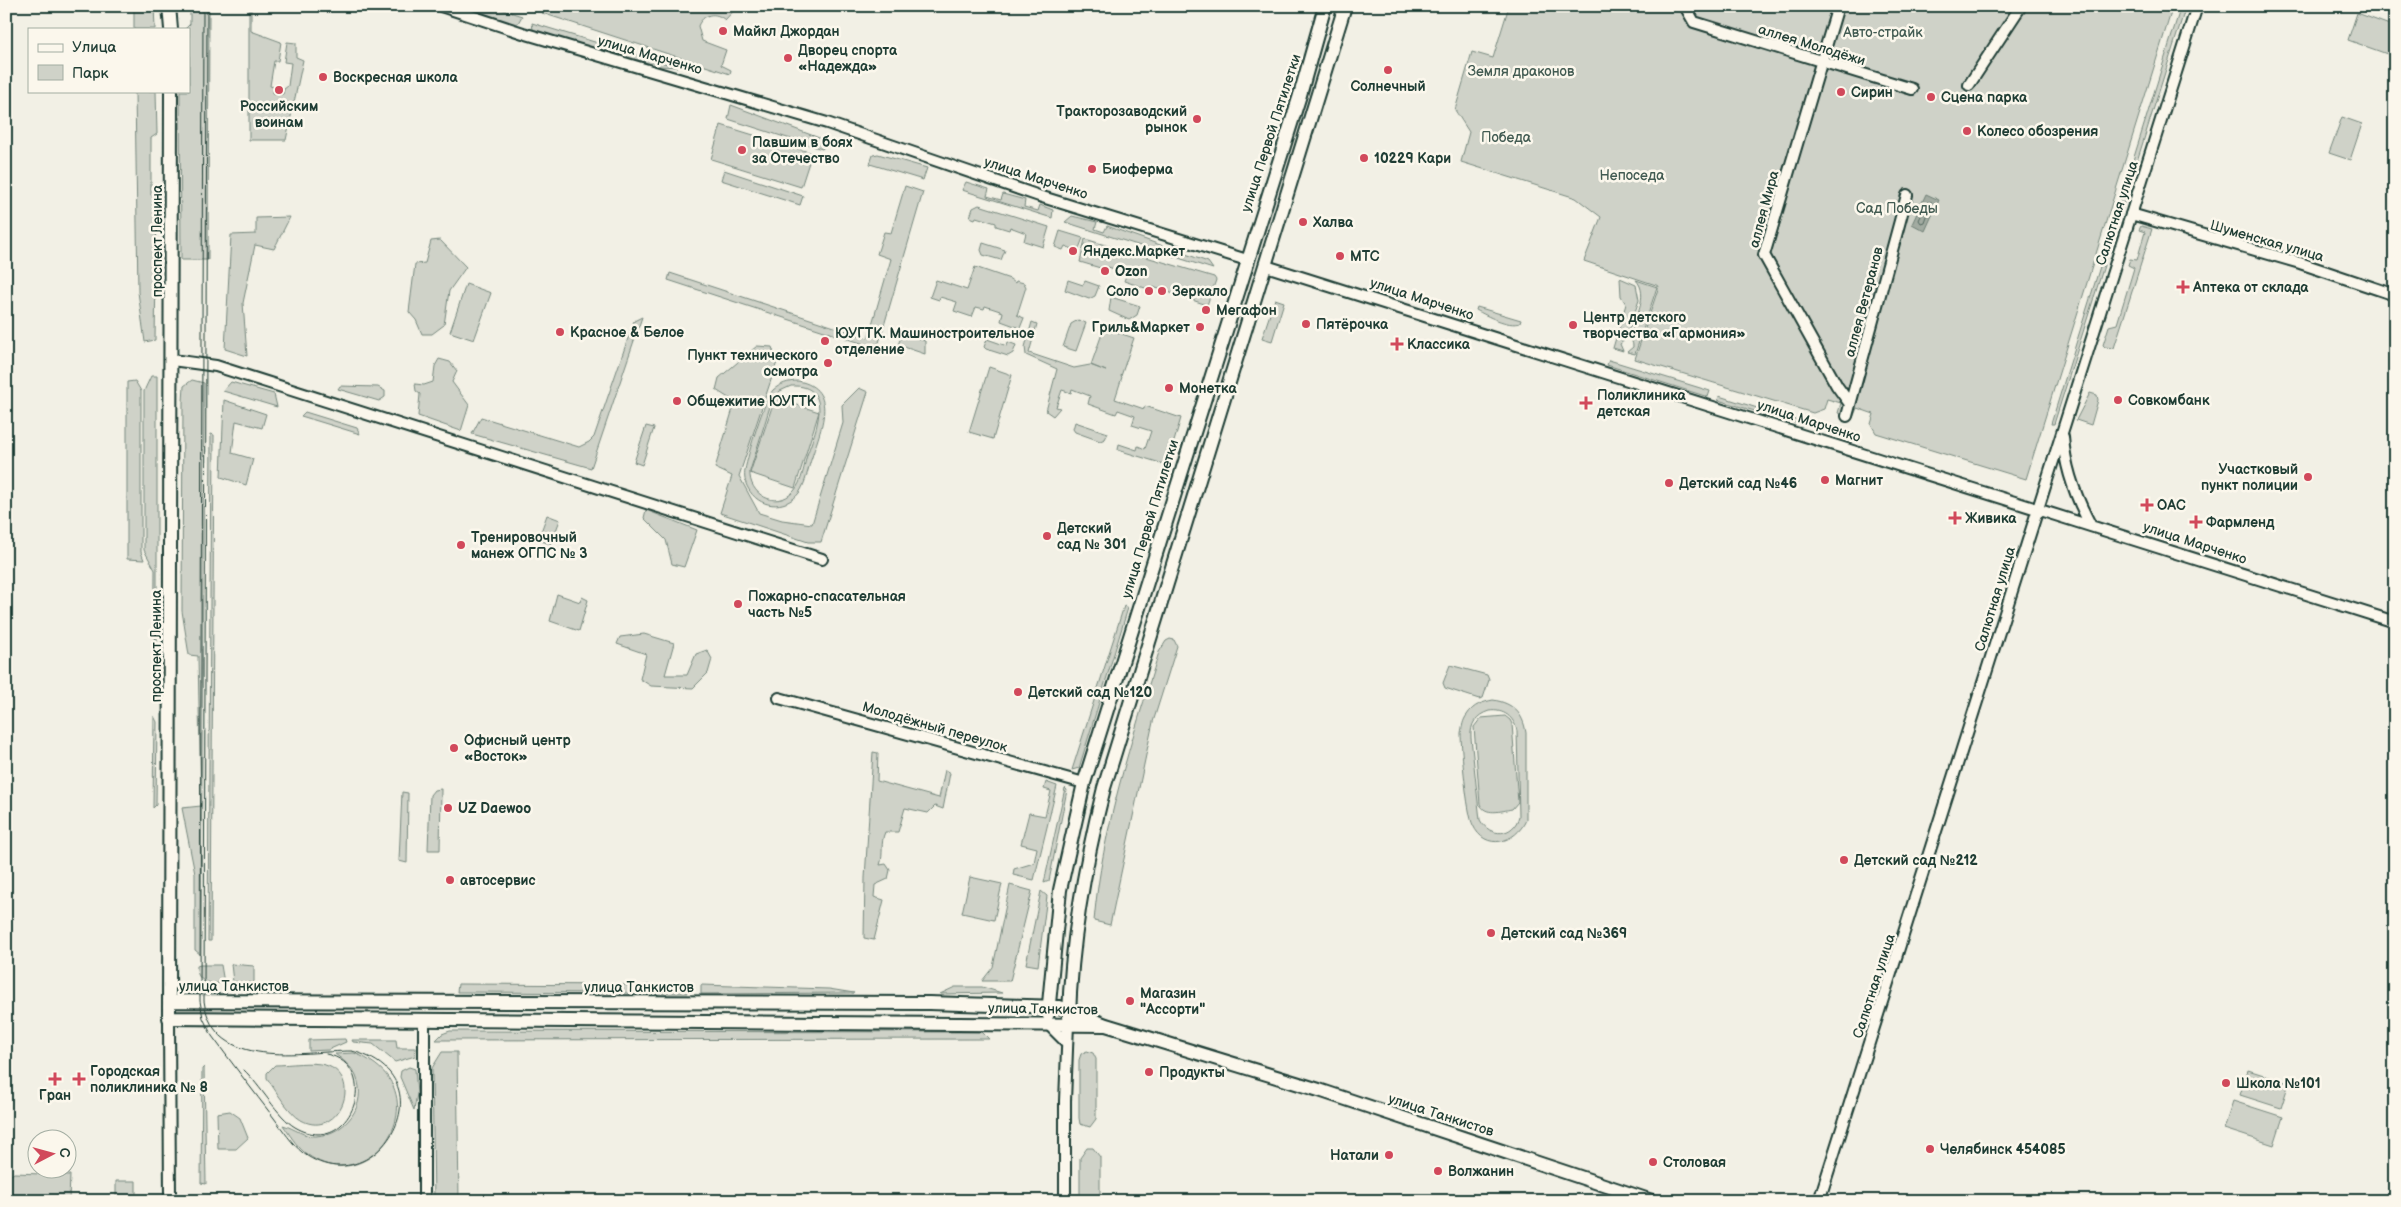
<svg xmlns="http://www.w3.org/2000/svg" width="2401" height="1207" font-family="'Balsamiq Sans',sans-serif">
  <rect width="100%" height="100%" fill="#f2f0e5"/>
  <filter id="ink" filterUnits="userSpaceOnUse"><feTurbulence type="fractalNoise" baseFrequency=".02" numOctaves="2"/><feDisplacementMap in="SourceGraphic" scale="10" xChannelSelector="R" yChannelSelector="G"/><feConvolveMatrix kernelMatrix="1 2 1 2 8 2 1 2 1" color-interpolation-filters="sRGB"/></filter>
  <g filter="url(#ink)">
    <path fill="#cfd2c8" stroke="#77887e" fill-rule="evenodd" d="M134 6H154L155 29H134Z
      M190 6H209L208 260H181L180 91H189V29H185L190 24Z
      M249 6H251V31L281 42 278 61H274L270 86 274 87 273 93 283 94 284 89 288 86 291 63 284 62 287 42 296 43V57L303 60 286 140H249Z
      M464 6H491L522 16 518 23 512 24Z
      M545 6H738L725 20C715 11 703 14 698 26L702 41 726 50 721 65 731 70 730 74 542 13Z
      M1509 6H2173L2026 479 1876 433 1871 424 1874 414 1857 408 1853 418 1838 413 1841 403 1827 399 1824 409 1813 413 1635 359 1659 286 1584 261 1601 217 1576 198 1461 162 1469 132 1455 110 1472 52 1493 58Z
      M2181 6H2186L2054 424H2051Z
      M2357 13 2395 27V41L2390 55 2348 40Z
      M532 23 677 67 659 66 548 35 533 30Z
      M135 91H156L157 134 151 138V195L157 198 155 340 145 342 138 292Z
      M731 105 830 142 822 149 728 119Z
      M2342 117 2362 124 2350 160 2329 153Z
      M721 125 812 153 801 187 711 159Z
      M878 154 927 168 923 180 870 164 873 155Z
      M724 170 803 196 800 205 721 180Z
      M966 182 989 189 987 196 1001 200 1003 194 1025 200 1024 207 1038 211 1040 205 1053 210 1052 218 962 190Z
      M905 186 923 192 878 346 874 351 864 344 668 280 670 273 868 338 891 259 877 254 884 232 891 233Z
      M979 205 1049 227 1043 247 1024 241 1026 233 1010 227 1009 230 996 226V223L976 217 975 219 970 217 973 208Z
      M1072 216 1097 222 1095 229 1104 232 1107 226 1208 262 1213 269 1065 222Z
      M290 217 274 249 255 245 243 303 247 356 225 349 231 235 256 234V218Z
      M2141 226 2152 229 2114 348 2105 347 2103 345 2109 326 2117 324 2134 268 2128 265 2130 259 2137 260 2145 232 2139 230Z
      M1060 231 1083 238 1078 251 1065 246 1063 250 1055 247Z
      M1085 239 1214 277 1216 280 1207 305 1153 287 1151 290 1124 281 1127 273 1108 267 1107 270 1080 262Z
      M440 240 466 267 449 291 444 325 432 334H422L416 320 409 312 415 264 425 263 431 241Z
      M983 243 1005 250 1001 260 983 255 981 250Z
      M975 267 1010 279 1015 283 1016 281 1024 283 1026 287 1017 315 1024 318 1020 328 1001 321 1003 312 985 306 984 309 976 307 972 317 954 311 957 302 940 297 939 300 930 297 936 280 967 290Z
      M1620 278 1636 285 1639 300 1626 339 1620 344 1623 351 1613 348 1626 304 1621 296Z
      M1068 280 1083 285 1085 281 1099 286 1095 296 1089 299 1065 290Z
      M1636 280 1657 287 1635 354 1627 352 1633 347C1633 341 1630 340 1631 335 1634 319 1650 295 1636 280Z
      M466 284 491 293 474 340 450 332Z
      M1111 297 1140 306 1137 315 1129 320 1109 311Z
      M1275 299 1284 302 1272 341 1262 338Z
      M1477 307 1521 320 1520 323C1508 327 1487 316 1476 310Z
      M642 317 591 468 472 434 481 417 579 447 589 442 594 437 634 321Z
      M1078 320 1086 323 1076 351 1063 347 1071 324Z
      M1032 322 1037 324 1029 353 1074 368 1090 365 1106 371 1091 365 1104 328 1134 338 1121 376 1122 377 1115 399 1144 409 1145 406 1181 418 1167 465 1118 450 1119 444 1137 450 1138 446 1145 449 1151 431 1132 425 1135 416 1118 410 1116 414 1088 404 1090 396 1072 389 1071 393 1062 390 1056 407 1060 408 1053 416 1046 411 1057 369 1026 355 1025 347Z
      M902 334 925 341V354L898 345Z
      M987 339 1007 346 1008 342 1016 345 1013 353 1008 356 986 349 984 347Z
      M757 346 772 347 777 362 739 476 759 513 782 520 812 524 843 423 842 405 859 388 868 392 821 542H808L720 513 732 476 715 468 735 402 716 390 719 378Z
      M439 359 450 362 457 371 452 382 469 405 461 431 418 416 420 394 416 391 415 384 424 385 433 382 435 366Z
      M1609 360 1710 391 1708 397 1607 365Z
      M989 367 1012 375 993 439 969 432Z
      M151 376H157V693L154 695 155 570 144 550V391Z
      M192 380 204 383 201 955 195 950V874L182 808 201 806 198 656 189 655 182 611 183 402 184 386Z
      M135 381 141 391V552L144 560 127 559V382Z
      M798 381C840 389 820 431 812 457 808 468 806 483 799 493 785 511 758 508 748 488 745 483 744 476 745 470 748 454 764 400 773 390 780 384 788 381 798 381ZM791 386C836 384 815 433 807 455 804 466 802 482 794 491 776 511 748 494 750 471L772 400 780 391Z
      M231 382 274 394 277 407 223 391Z
      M340 386 378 387 385 391V397L379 401 338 389Z
      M2090 393 2097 395 2098 400 2091 425 2076 420Z
      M1719 396 1799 421 1798 424 1718 400Z
      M775 398 819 412 795 488 750 473Z
      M224 400 266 414 262 428 236 421 232 453 253 459 246 485 221 477Z
      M305 412 357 428 360 434 301 416Z
      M1075 422 1108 433 1105 439 1100 441 1075 432 1073 429Z
      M646 426 654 428 642 465 634 462Z
      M211 434 214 435 211 941H208Z
      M646 510 697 530 684 567 672 564 666 540 644 518Z
      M547 515 560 520 551 544 538 540Z
      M557 594 580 602 582 597 588 600 579 631 550 621Z
      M1124 606 1128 608 1079 768 1072 770Z
      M644 634 674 643 665 675H687L696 654 707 650 712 659 708 673 693 688 651 686 640 679 646 654 617 644 620 637Z
      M1170 639 1174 640 1177 646 1153 722 1110 925 1094 921C1102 829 1132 740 1159 652L1166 641Z
      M1450 665 1487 675 1489 680 1483 698 1479 699 1445 688 1443 683Z
      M1493 700C1513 703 1523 713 1526 733V820C1516 843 1485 852 1473 825 1467 814 1461 748 1461 733 1462 727 1463 720 1467 715 1473 705 1483 702 1493 700ZM1489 711C1504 709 1514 717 1517 731L1519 816C1514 837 1490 838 1480 820L1471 738C1470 724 1476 715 1489 711Z
      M154 716 157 722 156 805 153 808Z
      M1505 716 1510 720 1512 724 1518 802 1512 809C1501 811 1485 816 1480 804L1474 727 1481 718Z
      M873 752 878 753 877 781 939 798 945 770 950 773 943 809 935 806 928 813 905 808 898 832H885C880 843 884 854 880 865L886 864 890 870 888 879 875 885 874 897 884 900 874 940 864 938 865 878Z
      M1046 782 1057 786 1034 880 1013 875 1014 869 1034 863 1037 848 1021 844 1029 813 1045 816 1051 791 1044 789Z
      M1065 788 1067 790 1049 881 1044 883Z
      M441 789 440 850H428L430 795 434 790Z
      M402 792 408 793 407 863 399 861Z
      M970 877 1002 884 994 920 962 913Z
      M1010 885 1032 891 1010 981H982L993 967Z
      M1041 891 1047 896 1038 966 1026 964Z
      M231 964 254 966V983L233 982Z
      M200 965H221L224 983C210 984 196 983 197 966Z
      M458 984 632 985V993L457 992Z
      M644 985H687V993H644Z
      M701 985 829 989 854 993 701 994Z
      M955 987H982L1002 993 940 994Z
      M450 1031 974 1032H982L989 1039 436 1040 442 1034Z
      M345 1039 346 1042 328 1050 309 1051V1040Z
      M352 1040H396L397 1048H416L415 1056 395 1062 373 1044 353 1042Z
      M1087 1051 1093 1053 1096 1059V1119L1090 1127 1080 1124 1079 1118V1060L1081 1054Z
      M442 1052H457L459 1201H434L432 1068Z
      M354 1053C447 1088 372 1207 304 1152 296 1145 289 1134 283 1125 294 1128 304 1137 316 1136 346 1134 368 1105 356 1076 351 1066 343 1060 335 1054Z
      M275 1065C290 1065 311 1061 325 1065 365 1076 339 1141 301 1120 289 1113 275 1090 267 1078V1073Z
      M204 1067 206 1184 201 1183 202 1069Z
      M409 1067 415 1069 417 1094 414 1110 400 1077 401 1071Z
      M2248 1070 2289 1083 2281 1108 2240 1095Z
      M2233 1101 2283 1117 2274 1145 2224 1129Z
      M230 1111 240 1118 248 1138 236 1149H218L217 1113Z
      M1087 1148H1093L1100 1157V1201H1080V1158Z
      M14 1173 70 1175 69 1201H6V1178Z
      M116 1181H136V1201H116Z"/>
    <path fill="#a2aba1" stroke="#6e7f75" d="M1926 194 1939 200 1925 231 1912 224Z"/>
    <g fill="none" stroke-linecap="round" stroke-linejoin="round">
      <path stroke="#536960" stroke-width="1" d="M1931 202 1924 222 1921 223 1919 220 1927 203Z"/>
      <g stroke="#1f3d34" stroke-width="14">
        <path id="minor" d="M441 6 523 33 827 123 1039 196 1247 260
          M1685 6 1694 22 1912 89
          M1838 6 1764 255 1837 386 1850 404
          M1969 85 2021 6
          M2131 214 2300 263 2395 295
          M1266 266 2395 622
          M172 360 216 366 822 559
          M1847 416 1907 195
          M2063 437C2065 469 2076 498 2091 526
          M779 698 1084 783
          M169 1018 170 1201
          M424 1019V1201
          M1048 1024 1067 1043
          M1065 1201V1101L1068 1024
          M1819 1201 2197 6"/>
      </g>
      <g stroke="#1f3d34" stroke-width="16">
        <path id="major" d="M169 6 171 29
          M171 91 169 1018 1106 1025
          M169 1001 929 1003 1060 1007 1106 1025 1319 1090 1652 1201
          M1048 1014 1060 890 1084 783 1300 95 1325 6
          M1069 1017C1071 939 1085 863 1104 788L1345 6"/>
      </g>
      <use href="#minor" stroke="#fbf7ec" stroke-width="10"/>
      <use href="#major" stroke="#fbf7ec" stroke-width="12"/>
      <path stroke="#1f3d34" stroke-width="1" d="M203 6 200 1001 203 1018 212 1036C232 1063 253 1091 274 1118 283 1130 292 1144 303 1153 376 1207 453 1077 352 1051 301 1051 214 1072 204 1001L207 6
        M244 1070C260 1085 278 1117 295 1127 351 1160 384 1065 326 1054"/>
    </g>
  </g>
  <g fill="#d1495b" stroke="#fbf7ec" stroke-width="2">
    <circle cx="723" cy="31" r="5"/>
    <circle cx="788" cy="58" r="5"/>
    <circle cx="1388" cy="70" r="5"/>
    <circle cx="323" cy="77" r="5"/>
    <circle cx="279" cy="90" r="5"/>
    <circle cx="1841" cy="92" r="5"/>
    <circle cx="1931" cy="97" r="5"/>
    <circle cx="1197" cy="119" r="5"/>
    <circle cx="1967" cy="131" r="5"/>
    <circle cx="742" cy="150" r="5"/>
    <circle cx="1364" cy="158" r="5"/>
    <circle cx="1092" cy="169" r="5"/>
    <circle cx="1303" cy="222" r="5"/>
    <circle cx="1073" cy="251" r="5"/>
    <circle cx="1340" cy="256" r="5"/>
    <circle cx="1105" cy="271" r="5"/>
    <path d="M2180.5 279.5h5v5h5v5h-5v5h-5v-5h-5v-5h5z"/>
    <circle cx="1149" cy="291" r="5"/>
    <circle cx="1162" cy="291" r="5"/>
    <circle cx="1206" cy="310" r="5"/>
    <circle cx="1306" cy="324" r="5"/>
    <circle cx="1573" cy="325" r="5"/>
    <circle cx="1200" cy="327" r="5"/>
    <circle cx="560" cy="332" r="5"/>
    <circle cx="825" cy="341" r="5"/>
    <path d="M1394.5 336.5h5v5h5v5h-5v5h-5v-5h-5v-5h5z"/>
    <circle cx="828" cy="363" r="5"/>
    <circle cx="1169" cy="388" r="5"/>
    <circle cx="2118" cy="400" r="5"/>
    <circle cx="677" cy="401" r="5"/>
    <path d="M1583.5 395.5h5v5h5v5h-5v5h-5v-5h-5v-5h5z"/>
    <circle cx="2308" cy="477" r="5"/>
    <circle cx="1825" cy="480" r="5"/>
    <circle cx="1669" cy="483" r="5"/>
    <path d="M2144.5 497.5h5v5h5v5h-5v5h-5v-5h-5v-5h5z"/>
    <path d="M1952.5 510.5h5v5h5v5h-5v5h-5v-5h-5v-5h5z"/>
    <path d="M2193.5 514.5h5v5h5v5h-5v5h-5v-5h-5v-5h5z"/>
    <circle cx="1047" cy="536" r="5"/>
    <circle cx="461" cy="545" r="5"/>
    <circle cx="738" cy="604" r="5"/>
    <circle cx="1018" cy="692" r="5"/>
    <circle cx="454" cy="748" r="5"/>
    <circle cx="448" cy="808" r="5"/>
    <circle cx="1844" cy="860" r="5"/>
    <circle cx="450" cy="880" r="5"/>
    <circle cx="1491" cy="933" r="5"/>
    <circle cx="1130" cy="1001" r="5"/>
    <circle cx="1149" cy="1072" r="5"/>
    <path d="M52.5 1071.5h5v5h5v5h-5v5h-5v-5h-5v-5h5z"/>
    <path d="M76.5 1071.5h5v5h5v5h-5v5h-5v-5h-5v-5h5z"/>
    <circle cx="2226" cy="1083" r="5"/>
    <circle cx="1930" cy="1149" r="5"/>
    <circle cx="1389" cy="1155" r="5"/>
    <circle cx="1653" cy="1162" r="5"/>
    <circle cx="1438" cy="1171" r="5"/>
  </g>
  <g text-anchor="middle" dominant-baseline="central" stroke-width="5" stroke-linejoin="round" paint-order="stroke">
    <g font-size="14" font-weight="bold" fill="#1f3d34" stroke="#fbf7ec" text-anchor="start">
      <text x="733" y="31">Майкл Джордан</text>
      <text x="798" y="50">Дворец спорта<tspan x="798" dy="16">«Надежда»</tspan></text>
      <text x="333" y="77">Воскресная школа</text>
      <text x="1388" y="86" text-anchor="middle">Солнечный</text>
      <text x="1851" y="92">Сирин</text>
      <text x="1941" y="97">Сцена парка</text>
      <text x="279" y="106" text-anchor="middle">Российским<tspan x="279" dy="16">воинам</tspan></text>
      <text x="1187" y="111" text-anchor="end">Тракторозаводский<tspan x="1187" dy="16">рынок</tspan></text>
      <text x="1977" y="131">Колесо обозрения</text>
      <text x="752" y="142">Павшим в боях<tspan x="752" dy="16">за Отечество</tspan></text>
      <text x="1374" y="158">10229 Кари</text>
      <text x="1102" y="169">Биоферма</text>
      <text x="1313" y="222">Халва</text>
      <text x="1083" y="251">Яндекс.Маркет</text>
      <text x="1350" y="256">МТС</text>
      <text x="1115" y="271">Ozon</text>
      <text x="2193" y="287">Аптека от склада</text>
      <text x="1139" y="291" text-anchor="end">Соло</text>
      <text x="1172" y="291">Зеркало</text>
      <text x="1216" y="310">Мегафон</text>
      <text x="1583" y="317">Центр детского<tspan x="1583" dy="16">творчества «Гармония»</tspan></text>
      <text x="1316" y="324">Пятёрочка</text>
      <text x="1190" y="327" text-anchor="end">Гриль&amp;Маркет</text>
      <text x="570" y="332">Красное &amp; Белое</text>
      <text x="835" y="333">ЮУГТК. Машиностроительное<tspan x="835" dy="16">отделение</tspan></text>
      <text x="1407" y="344">Классика</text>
      <text x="818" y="355" text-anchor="end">Пункт технического<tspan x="818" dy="16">осмотра</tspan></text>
      <text x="1179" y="388">Монетка</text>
      <text x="1597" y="395">Поликлиника<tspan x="1597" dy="16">детская</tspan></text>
      <text x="2128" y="400">Совкомбанк</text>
      <text x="687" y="401">Общежитие ЮУГТК</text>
      <text x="2298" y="469" text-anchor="end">Участковый<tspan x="2298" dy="16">пункт полиции</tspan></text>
      <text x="1835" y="480">Магнит</text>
      <text x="1679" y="483">Детский сад №46</text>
      <text x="2157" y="505">ОАС</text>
      <text x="1965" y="518">Живика</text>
      <text x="2206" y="522">Фармленд</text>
      <text x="1057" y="528">Детский<tspan x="1057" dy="16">сад № 301</tspan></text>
      <text x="471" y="537">Тренировочный<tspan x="471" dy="16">манеж ОГПС № 3</tspan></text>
      <text x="748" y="596">Пожарно-спасательная<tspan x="748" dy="16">часть №5</tspan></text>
      <text x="1028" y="692">Детский сад №120</text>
      <text x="464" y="740">Офисный центр<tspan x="464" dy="16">«Восток»</tspan></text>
      <text x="458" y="808">UZ Daewoo</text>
      <text x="1854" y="860">Детский сад №212</text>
      <text x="460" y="880">автосервис</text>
      <text x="1501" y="933">Детский сад №369</text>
      <text x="1140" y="993">Магазин<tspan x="1140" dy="16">"Ассорти"</tspan></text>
      <text x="90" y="1071">Городская<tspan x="90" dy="16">поликлиника № 8</tspan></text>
      <text x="1159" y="1072">Продукты</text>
      <text x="2236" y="1083">Школа №101</text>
      <text x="55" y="1095" text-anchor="middle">Гран</text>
      <text x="1940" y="1149">Челябинск 454085</text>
      <text x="1379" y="1155" text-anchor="end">Натали</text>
      <text x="1663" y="1162">Столовая</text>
      <text x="1448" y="1171">Волжанин</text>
    </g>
    <g font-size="14" fill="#425b52" stroke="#fbf7ec">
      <text x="1883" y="32">Авто-страйк</text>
      <text x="1521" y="71">Земля драконов</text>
      <text x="1506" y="137">Победа</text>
      <text x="1632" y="175">Непоседа</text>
      <text x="1897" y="208">Сад Победы</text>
    </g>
    <g font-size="14" fill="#1f3d34" stroke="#fbf7ec">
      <text transform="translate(1812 45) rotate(17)">аллея Молодёжи</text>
      <text transform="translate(650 55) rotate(16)">улица Марченко</text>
      <text transform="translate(1271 133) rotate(-72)">улица Первой Пятилетки</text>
      <text transform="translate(1036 178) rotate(18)">улица Марченко</text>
      <text transform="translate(1764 209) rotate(-75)">аллея Мира</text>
      <text transform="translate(2117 213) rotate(-72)">Салютная улица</text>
      <text transform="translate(157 241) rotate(-90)">проспект Ленина</text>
      <text transform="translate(2267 241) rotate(16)">Шуменская улица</text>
      <text transform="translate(1422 299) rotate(18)">улица Марченко</text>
      <text transform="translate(1864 302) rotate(-75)">аллея Ветеранов</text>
      <text transform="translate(1809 421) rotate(18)">улица Марченко</text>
      <text transform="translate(1150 519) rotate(-73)">улица Первой Пятилетки</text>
      <text transform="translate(2195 543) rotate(18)">улица Марченко</text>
      <text transform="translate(1995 599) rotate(-73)">Салютная улица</text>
      <text transform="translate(156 646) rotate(-90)">проспект Ленина</text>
      <text transform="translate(935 727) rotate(16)">Молодёжный переулок</text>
      <text x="234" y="986">улица Танкистов</text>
      <text transform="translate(1874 986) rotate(-72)">Салютная улица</text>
      <text x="639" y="987">улица Танкистов</text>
      <text transform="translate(1043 1009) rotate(1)">улица Танкистов</text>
      <text transform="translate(1441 1115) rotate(18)">улица Танкистов</text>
    </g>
  </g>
  <rect width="2401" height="1207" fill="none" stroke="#fbf7ec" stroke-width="25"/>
  <rect x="12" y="12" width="2376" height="1182" fill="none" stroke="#1f3d34" stroke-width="2" filter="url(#ink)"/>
  <rect x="28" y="28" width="162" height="65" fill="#fbf7ec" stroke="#a3ada2"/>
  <rect x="38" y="44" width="25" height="8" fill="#fbf7ec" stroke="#a3ada2"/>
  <text x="72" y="52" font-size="15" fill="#1f3d34">Улица</text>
  <rect x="38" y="65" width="25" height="15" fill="#cfd2c8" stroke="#a3ada2"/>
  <text x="72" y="78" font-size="15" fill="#1f3d34">Парк</text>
  <g transform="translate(52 1154) rotate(84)"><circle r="24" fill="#fbf7ec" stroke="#a3ada2"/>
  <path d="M0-4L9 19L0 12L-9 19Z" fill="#d1495b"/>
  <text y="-8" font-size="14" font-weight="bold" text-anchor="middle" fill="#1f3d34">С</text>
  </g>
</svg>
